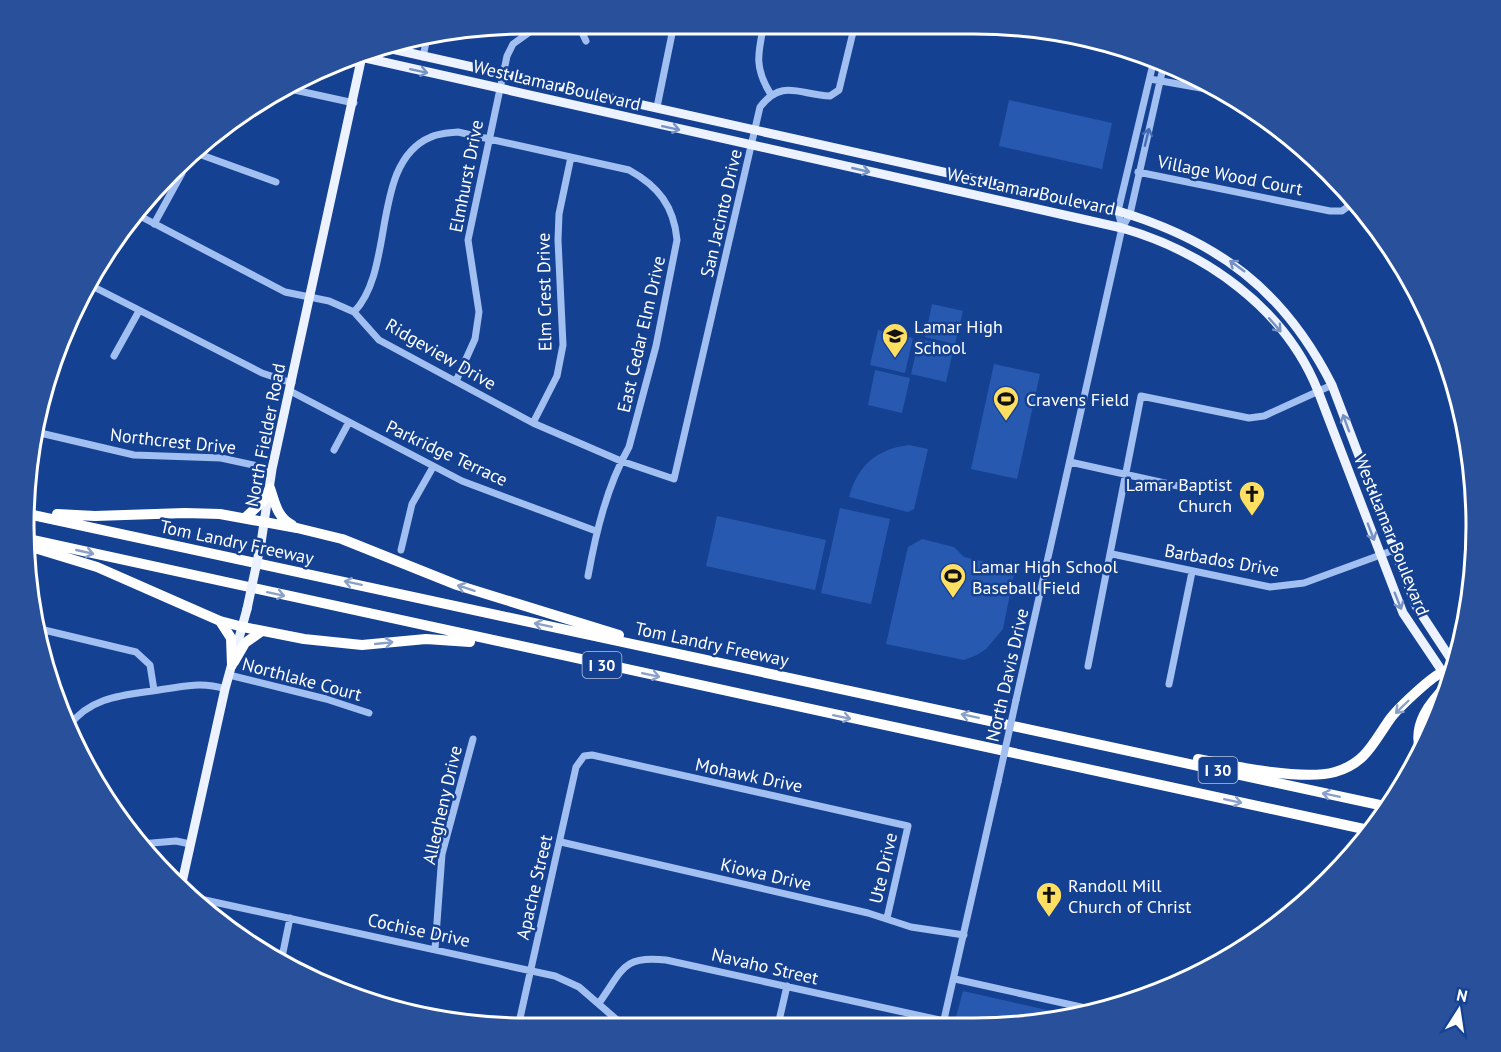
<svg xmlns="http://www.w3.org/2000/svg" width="1501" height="1052" font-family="'PT Sans',sans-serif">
  <rect width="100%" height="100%" fill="#154192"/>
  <path fill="#2759b0" d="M1009 100 1112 123 1102 169 999 146Z
    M932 304 963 311 955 344 925 337Z
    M878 330 913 338 905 373 870 365Z
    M919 339 954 347 946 382 911 374Z
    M994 364 1040 374 1017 479 971 469Z
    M875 370 910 378 902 413 868 405Z
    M909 445 928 449 914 509 908 512 849 497C858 465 877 449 909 445Z
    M840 508 890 519 871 604 821 593Z
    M717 516 826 540 815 590 706 566Z
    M922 539 954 547 964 557 1015 569 1003 629 986 649 977 655 964 660 886 644 908 547Z
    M963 991 1069 1015 1041 1024H954Z"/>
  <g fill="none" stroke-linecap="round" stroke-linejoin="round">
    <path stroke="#a2bff1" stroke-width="7" d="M578 24 586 41
      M764 24C758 53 754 67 770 93
      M423 57 427 37
      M1150 79 1229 93
      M290 89 354 103
      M657 107 674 24
      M196 153 276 182
      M1138 172 1330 211H1342L1350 205
      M136 214 285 292 329 301 354 312 379 340 533 423 621 461 674 479 760 107C782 78 800 95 830 96L839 90 855 24
      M154 224 182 173 185 163
      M1122 228 1118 211 1153 64
      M92 286 262 373 292 383
      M354 312C396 269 370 162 431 137 439 133 449 133 458 132L629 170C658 186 674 206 677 240L656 346 629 447C607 486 596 532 588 576
      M114 356 139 311
      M456 381 475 339 479 312 468 240 507 56 513 44 541 24
      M290 391 462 481 596 531
      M533 423 557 376 563 345 558 240 559 214 571 157
      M36 432 134 455 221 458 272 469
      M334 450 349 422
      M1070 462 1178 486
      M401 550 412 504 433 467
      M1112 554 1270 587 1304 583 1394 550
      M40 629 136 652 150 665 154 690
      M1088 666 1141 396 1249 418 1264 416 1332 385
      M229 675 326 699 369 713
      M1169 684 1192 572
      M1016 700 1122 228 1130 214 1163 68
      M69 726C92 694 130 695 165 689 187 686 203 682 225 689
      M561 842 868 913 911 927 964 935
      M140 844 176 841 190 844
      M191 897 555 976 579 987 624 1026
      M435 949 442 854 473 739
      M281 962 290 918
      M955 979 1090 1009
      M599 1003C623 970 622 955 666 960L944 1021
      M943 1024 998 782
      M778 1025 787 986
      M518 1027 576 767 584 756 592 755 908 826 887 918"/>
    <path stroke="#ecf2ff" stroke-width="9" d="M383 47 1118 211C1218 241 1284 290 1332 385L1416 606 1456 667
      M361 57 1122 228C1205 252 1285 308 1318 391L1403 613 1450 683
      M261 543 272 469 362 56
      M181 887 225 689 247 609"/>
    <path stroke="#fff" stroke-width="10" d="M270 488C275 503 277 517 292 525
      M28 514 1389 807
      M57 514 95 516 185 513 220 514 297 528 342 539 457 585 619 635
      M245 518 264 500 270 488
      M28 539 1373 831
      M28 546 97 567 220 621 243 627 304 639 362 645 426 639 470 642
      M220 621 231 638 232 665
      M234 662 245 643 262 631
      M1421 745 1429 725 1437 717
      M1421 754C1411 724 1430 702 1450 682
      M1198 759C1232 766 1303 781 1335 772 1366 763 1373 743 1390 719 1397 709 1430 678 1441 673 1444 671 1450 671 1454 671"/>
    <path stroke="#a2bff1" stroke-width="7" d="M998 782 1016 700"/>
    <path stroke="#ecf2ff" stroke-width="9" d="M247 609 261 543"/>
  </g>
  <defs><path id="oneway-shaft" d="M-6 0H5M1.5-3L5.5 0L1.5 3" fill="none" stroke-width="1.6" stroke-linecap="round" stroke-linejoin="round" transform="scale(1.5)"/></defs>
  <g stroke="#7691c3">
    <use href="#oneway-shaft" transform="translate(419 71) rotate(12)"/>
    <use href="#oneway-shaft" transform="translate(671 128) rotate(12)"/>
    <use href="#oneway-shaft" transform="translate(861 170) rotate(13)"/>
    <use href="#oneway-shaft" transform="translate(1237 266) rotate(-144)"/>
    <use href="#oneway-shaft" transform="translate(1275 325) rotate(49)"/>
    <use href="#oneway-shaft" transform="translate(1346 423) rotate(-110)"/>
    <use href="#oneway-shaft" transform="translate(1371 532) rotate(69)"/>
    <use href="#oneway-shaft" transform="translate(1398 601) rotate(68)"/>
  </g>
  <use stroke="#466db3" href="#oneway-shaft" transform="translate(1147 137) rotate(-76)"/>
  <g stroke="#8aa0c8">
    <use href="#oneway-shaft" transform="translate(85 552) rotate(13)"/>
    <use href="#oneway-shaft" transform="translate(353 583) rotate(-168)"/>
    <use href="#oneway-shaft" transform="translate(466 588) rotate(-162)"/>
    <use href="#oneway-shaft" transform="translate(276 594) rotate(12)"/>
    <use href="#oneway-shaft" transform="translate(543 625) rotate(-168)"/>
    <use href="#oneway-shaft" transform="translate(384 643) rotate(-6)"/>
    <use href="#oneway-shaft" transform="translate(651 675) rotate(12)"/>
    <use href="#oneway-shaft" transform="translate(1402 707) rotate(136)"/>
    <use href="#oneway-shaft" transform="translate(970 716) rotate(-168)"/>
    <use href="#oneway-shaft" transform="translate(842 717) rotate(12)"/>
    <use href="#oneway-shaft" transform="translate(1331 795) rotate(-168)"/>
    <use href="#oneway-shaft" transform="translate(1233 801) rotate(12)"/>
  </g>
  <defs>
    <g id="school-pin" transform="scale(1.35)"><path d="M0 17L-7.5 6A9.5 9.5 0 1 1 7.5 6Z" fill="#ffdf62" stroke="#154192"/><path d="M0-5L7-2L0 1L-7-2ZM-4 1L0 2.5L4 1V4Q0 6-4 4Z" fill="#111"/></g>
    <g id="stadium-pin" transform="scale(1.35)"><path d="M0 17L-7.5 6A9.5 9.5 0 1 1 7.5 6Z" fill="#ffdf62" stroke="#154192"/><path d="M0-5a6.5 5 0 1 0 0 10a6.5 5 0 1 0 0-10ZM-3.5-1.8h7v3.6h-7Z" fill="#111"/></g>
    <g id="church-pin" transform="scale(1.35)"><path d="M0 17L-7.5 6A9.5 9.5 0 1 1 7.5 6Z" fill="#ffdf62" stroke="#154192"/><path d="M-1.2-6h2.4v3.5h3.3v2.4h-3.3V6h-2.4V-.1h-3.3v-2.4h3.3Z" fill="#111"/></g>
  </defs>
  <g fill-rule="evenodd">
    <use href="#school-pin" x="895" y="336"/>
    <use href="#stadium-pin" x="1006" y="399"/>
    <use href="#church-pin" x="1252" y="494"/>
    <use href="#stadium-pin" x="953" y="576"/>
    <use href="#church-pin" x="1049" y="895"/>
  </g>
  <g text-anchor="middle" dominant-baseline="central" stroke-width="5" stroke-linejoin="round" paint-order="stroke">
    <g fill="#154192" stroke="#b9c6de" stroke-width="1.5">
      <rect x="582.5" y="652" width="39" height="26" rx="4.5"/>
      <rect x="1198.5" y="757" width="39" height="26" rx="4.5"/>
    </g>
    <g font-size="16" font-weight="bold" fill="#fff">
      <text x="602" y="665">I 30</text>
      <text x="1218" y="770">I 30</text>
    </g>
    <g font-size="18" fill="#fff" stroke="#154192">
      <text transform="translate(557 85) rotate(13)">West Lamar Boulevard</text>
      <text transform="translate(1230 175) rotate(11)">Village Wood Court</text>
      <text transform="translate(466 176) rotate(-79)">Elmhurst Drive</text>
      <text transform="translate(1031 191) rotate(12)">West Lamar Boulevard</text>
      <text transform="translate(721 213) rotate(-77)">San Jacinto Drive</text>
      <text transform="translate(544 292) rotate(-91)">Elm Crest Drive</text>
      <text transform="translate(641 334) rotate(-77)">East Cedar Elm Drive</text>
      <text transform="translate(441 354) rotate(30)">Ridgeview Drive</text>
      <text transform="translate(265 435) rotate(-79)">North Fielder Road</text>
      <text transform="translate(173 441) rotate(6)">Northcrest Drive</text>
      <text transform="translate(447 453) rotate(25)">Parkridge Terrace</text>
      <text transform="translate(1392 535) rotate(68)">West Lamar Boulevard</text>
      <text transform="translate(237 542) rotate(12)">Tom Landry Freeway</text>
      <text transform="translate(1222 560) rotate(10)">Barbados Drive</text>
      <text transform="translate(712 644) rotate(12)">Tom Landry Freeway</text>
      <text transform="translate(1007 675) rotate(-77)">North Davis Drive</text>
      <text transform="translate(302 679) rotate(15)">Northlake Court</text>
      <text transform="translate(749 775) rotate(12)">Mohawk Drive</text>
      <text transform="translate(442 805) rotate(-77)">Allegheny Drive</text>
      <text transform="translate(883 868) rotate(-77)">Ute Drive</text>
      <text transform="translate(766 874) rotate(13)">Kiowa Drive</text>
      <text transform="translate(534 887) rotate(-77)">Apache Street</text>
      <text transform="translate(419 930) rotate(12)">Cochise Drive</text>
      <text transform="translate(765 966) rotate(13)">Navaho Street</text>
    </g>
    <g font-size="18" fill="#fff" stroke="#154192" text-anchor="start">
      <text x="914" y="326">Lamar High<tspan x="914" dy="21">School</tspan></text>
      <text x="1026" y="399">Cravens Field</text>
      <text x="1232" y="484" text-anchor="end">Lamar Baptist<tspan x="1232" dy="21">Church</tspan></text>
      <text x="972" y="566">Lamar High School<tspan x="972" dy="21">Baseball Field</tspan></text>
      <text x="1068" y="885">Randoll Mill<tspan x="1068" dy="21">Church of Christ</tspan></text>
    </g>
  </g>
  <path d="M0 0H1501V1052H0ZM526 34H974A492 492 0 0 1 1466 526V526A492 492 0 0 1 974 1018H526A492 492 0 0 1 34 526V526A492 492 0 0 1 526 34Z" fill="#28509b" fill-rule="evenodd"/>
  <path fill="none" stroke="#fff" stroke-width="3" d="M526 34H974A492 492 0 0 1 1466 526V526A492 492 0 0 1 974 1018H526A492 492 0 0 1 34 526V526A492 492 0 0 1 526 34Z"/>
  <g transform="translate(1459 1010) rotate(12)" stroke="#154192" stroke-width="4.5" paint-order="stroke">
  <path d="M0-4.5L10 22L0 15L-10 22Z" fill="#ffffff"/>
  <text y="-9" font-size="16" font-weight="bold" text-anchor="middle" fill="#ffffff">N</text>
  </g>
</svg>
